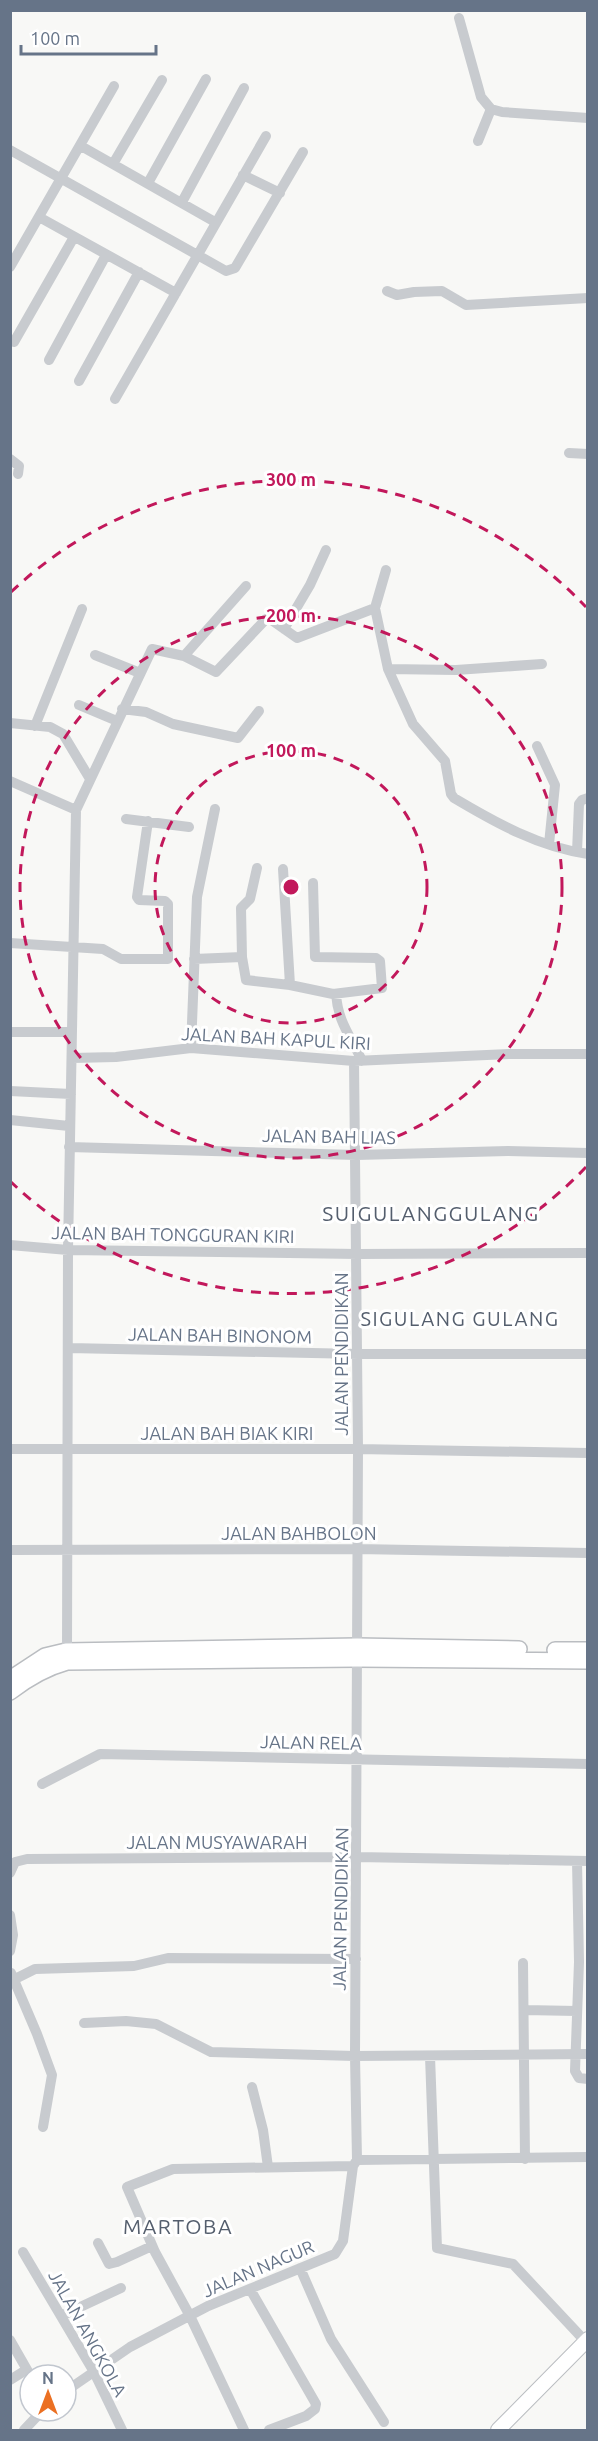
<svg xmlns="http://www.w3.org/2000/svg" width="598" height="2441" font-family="Ubuntu,sans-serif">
  <rect width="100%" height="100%" fill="#f8f8f6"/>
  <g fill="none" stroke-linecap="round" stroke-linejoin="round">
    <g stroke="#bbbec2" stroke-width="16">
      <path id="major" d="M498 2430 588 2339"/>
    </g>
    <g stroke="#babdc1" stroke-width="18">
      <path id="highway" d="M555 1650H588
        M13 1677 45 1656 66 1651 357 1646 519 1649
        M10 1692C28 1678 45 1668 67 1662L357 1659 588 1661"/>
    </g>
    <path stroke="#c8cbcf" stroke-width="10" d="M459 18 481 97 491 109 502 112 588 118
      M478 141 491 109
      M81 146 215 222
      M10 150 226 271 235 268 303 152
      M113 164 162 80
      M243 175 280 193
      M148 183 206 79
      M182 202 244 88
      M39 217 176 293
      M10 267 114 86
      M387 291 397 295 414 292 442 291 466 305 588 298
      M14 342 74 237
      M49 360 106 255
      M79 381 139 272
      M115 399 266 136
      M569 453 588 454
      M10 459 19 466 18 474
      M375 608 386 570
      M284 629 310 585 326 550
      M95 655 140 673
      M184 656 246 586
      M388 669 456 670 542 664
      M79 705 117 721
      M122 709 146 712 173 724 238 738 259 711
      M10 723 50 727 63 734 90 779
      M35 726 82 609
      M537 746 555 785 549 844
      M10 781 76 810
      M126 819 189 827
      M577 852 579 804 582 800 588 798
      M283 869 290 985
      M10 943 103 949 121 959H168V904L165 901 139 900 137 897 148 821
      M242 957 241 908 250 899 257 868
      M194 959 242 957 246 980 290 985 333 994 382 988 380 961 376 958 315 957 313 883
      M336 994C338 1023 351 1036 362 1061
      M10 1032H72
      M191 1048 197 897 215 809
      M72 1058 116 1057 191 1048 354 1061 509 1054H588
      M354 1061 358 1449 355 2056 357 2160
      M10 1091 71 1094
      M10 1120 69 1126
      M69 1147 357 1155 508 1151 588 1153
      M10 1245 68 1250 358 1254 588 1253
      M69 1348 358 1354H588
      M10 1449H358L588 1453
      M10 1550 357 1549 588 1553
      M67 1655 68 1250 76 810 152 649 184 656 216 672 266 619H270L297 638 375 608 388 669 413 724 445 761 451 794 454 798C496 823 539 847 588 854
      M42 1784 100 1754 588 1764
      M577 1861 579 1962 575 2071 579 2078 588 2079
      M10 1873 15 1862 27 1859 357 1857 588 1861
      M10 1915 13 1935 10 1951
      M523 1963 525 2159
      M11 1973 37 2034 52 2075 43 2127
      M13 1980 35 1969 134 1966 168 1958 356 1959
      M524 2010 577 2011
      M84 2023 126 2021 156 2024 211 2052 355 2056 588 2054
      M430 2056 437 2248 513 2264 585 2341 588 2347
      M252 2087 263 2130 268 2167
      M98 2243 109 2264 117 2262 152 2246
      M23 2252 94 2372 122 2430
      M300 2268 331 2339 384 2422
      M250 2289 316 2404 315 2409 306 2416 269 2430
      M61 2316 121 2288
      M10 2340 30 2375
      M10 2380 26 2370
      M66 2391 130 2347 208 2306 335 2254 343 2241 353 2166 357 2160 588 2157
      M24 2430 42 2411
      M244 2430 190 2316 155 2252 127 2187 173 2169 353 2166"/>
    <use href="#major" stroke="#fff" stroke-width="14"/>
    <use href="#highway" stroke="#fff" stroke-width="15"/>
  </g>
  <g fill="none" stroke="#c2185b" stroke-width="3" stroke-dasharray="10 8">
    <circle cx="291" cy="887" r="136"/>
    <circle cx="291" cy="887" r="271"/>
    <path d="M586 1167A407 407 0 0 1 11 1182M11 592A407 407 0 0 1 586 607"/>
  </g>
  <g text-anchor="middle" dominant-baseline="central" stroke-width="6" stroke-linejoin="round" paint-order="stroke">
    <g font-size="18" fill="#667488" stroke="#fff">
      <text transform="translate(276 1038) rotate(3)">JALAN BAH KAPUL KIRI</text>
      <text transform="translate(329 1136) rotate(1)">JALAN BAH LIAS</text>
      <text transform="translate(173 1234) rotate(1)">JALAN BAH TONGGURAN KIRI</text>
      <text transform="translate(220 1335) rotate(1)">JALAN BAH BINONOM</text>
      <text transform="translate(341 1354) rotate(-90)">JALAN PENDIDIKAN</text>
      <text x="227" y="1433">JALAN BAH BIAK KIRI</text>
      <text x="299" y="1533">JALAN BAHBOLON</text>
      <text transform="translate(311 1742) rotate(1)">JALAN RELA</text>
      <text x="217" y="1842">JALAN MUSYAWARAH</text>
      <text transform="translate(340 1909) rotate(-89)">JALAN PENDIDIKAN</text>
      <text transform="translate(258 2268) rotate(-23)">JALAN NAGUR</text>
      <text transform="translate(88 2333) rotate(61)">JALAN ANGKOLA</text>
    </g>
    <g font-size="20" letter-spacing="1.5" fill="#545e6d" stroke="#fff">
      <text x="460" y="1318">SIGULANG GULANG</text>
    </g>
    <g font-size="21" letter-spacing="1.5" fill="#545e6d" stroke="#fff">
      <text x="431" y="1213">SUIGULANGGULANG</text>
      <text x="178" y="2226">MARTOBA</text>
    </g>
  </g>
  <circle cx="291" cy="887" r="9" fill="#c2185b" stroke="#fff" stroke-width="3"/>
  <g font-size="18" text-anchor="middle" font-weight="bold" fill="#c2185b" stroke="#fff" stroke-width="6" stroke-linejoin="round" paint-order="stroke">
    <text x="291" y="486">300 m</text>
    <text x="291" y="622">200 m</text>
    <text x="291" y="757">100 m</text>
  </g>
  <rect width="598" height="2441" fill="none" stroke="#667488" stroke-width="24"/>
  <g transform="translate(48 2393)"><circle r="28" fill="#ffffff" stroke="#c2c7cf" stroke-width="1.5"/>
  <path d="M0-4.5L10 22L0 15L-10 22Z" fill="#eb7023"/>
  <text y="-9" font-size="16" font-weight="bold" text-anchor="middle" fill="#667488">N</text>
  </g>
  <path d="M21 45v9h135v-9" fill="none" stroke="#667488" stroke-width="3"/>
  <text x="30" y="45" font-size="18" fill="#667488" stroke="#ffffff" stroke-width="4.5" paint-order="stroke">100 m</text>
</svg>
